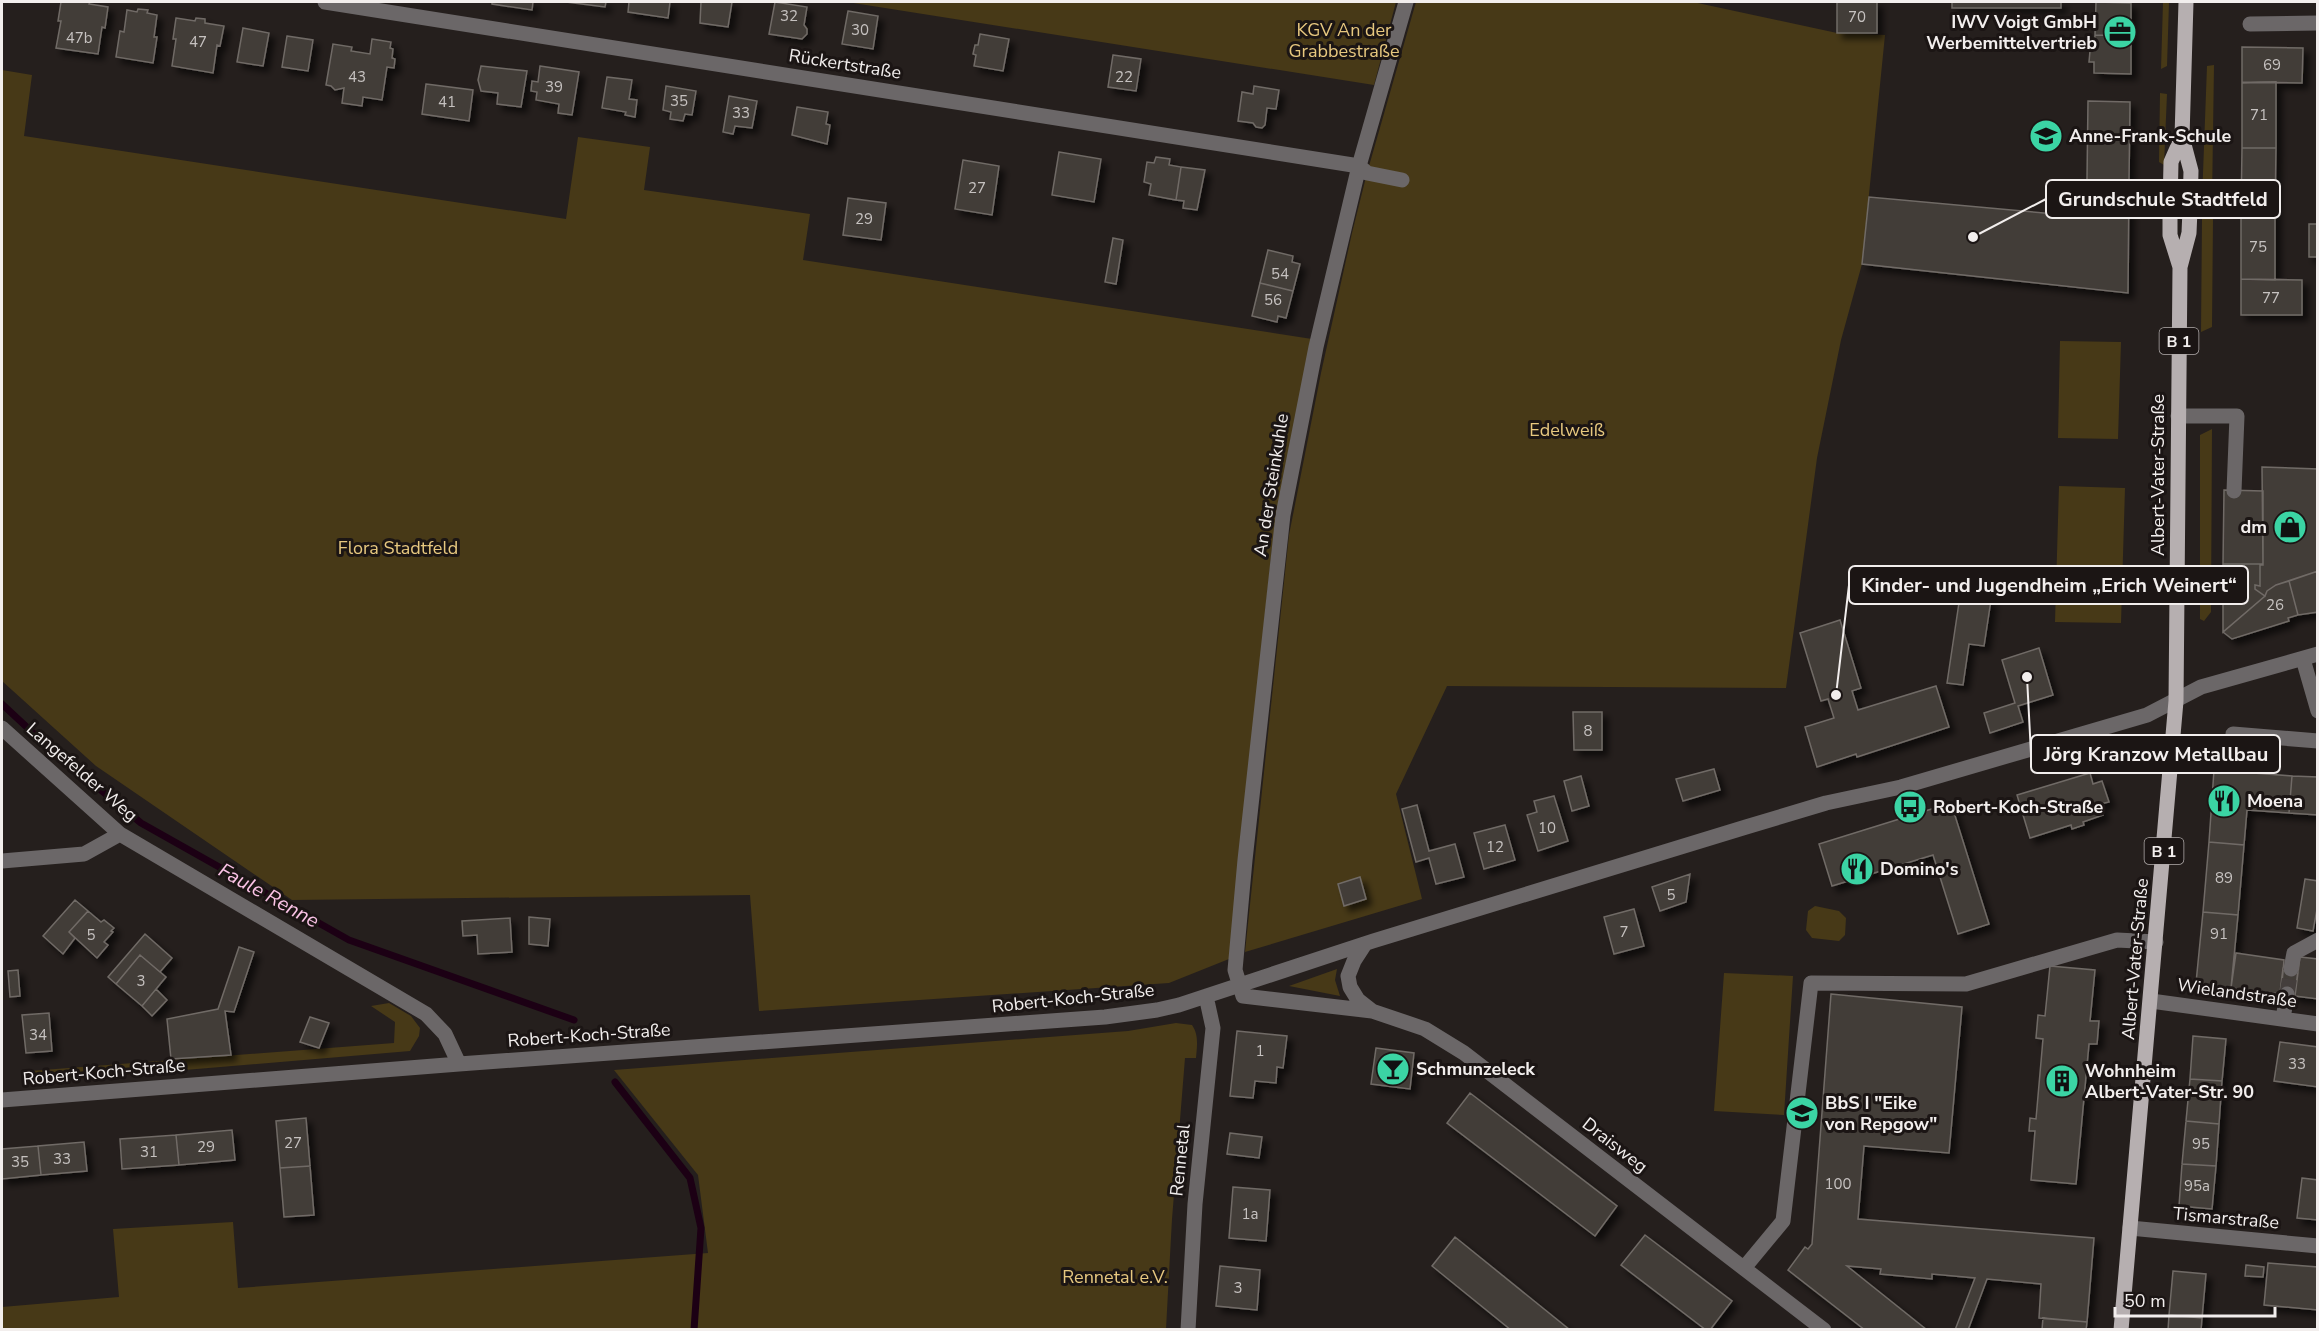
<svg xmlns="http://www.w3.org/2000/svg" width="2319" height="1331" viewBox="0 0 2319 1331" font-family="'Nunito Sans',sans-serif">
<defs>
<filter id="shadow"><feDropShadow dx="5.5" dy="5.5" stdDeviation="3" flood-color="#0009"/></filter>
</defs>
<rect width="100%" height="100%" fill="#251f1d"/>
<path fill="#473917" d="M847,2H1396L1374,85Z
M1416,2H1693L1837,33L1885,35L1862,264L1841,340L1817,458L1786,688L1447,686L1396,794L1422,899L1245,952L1289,535L1321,373L1352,233L1367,173Z
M2163,2H2169L2167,66L2161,69Z
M2214,65L2212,201L2202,200L2207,66Z
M2,70L32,75L24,136L566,219L578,137L650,147L644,190L810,214L803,260L1312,339L1272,548L1229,959L1169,983L759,1011L750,895L292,900L96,766L2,681Z
M2160,93L2167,94L2164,165L2159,162Z
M2202,219H2213L2212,327L2201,332Z
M2060,341L2121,342L2118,439L2058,438Z
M2212,429L2211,612L2204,621L2200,619V435Z
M2059,486L2125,488L2121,623L2055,622Z
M1815,906L1839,911L1846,918L1845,935L1839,941L1812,938L1806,930L1808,911Z
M1337,969L1335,980L1340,996L1289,986Z
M1724,973L1793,976L1784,1115L1714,1111Z
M389,1003L411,1016L420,1028L419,1036L410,1051L30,1083V1071L394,1043L395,1022L371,1006Z
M1176,1023L1192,1025C1199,1035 1197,1046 1196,1058H1185L1172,1219L1166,1329H2V1307L119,1297L113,1229L233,1222L238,1288L708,1253L698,1175L614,1070L1128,1031Z"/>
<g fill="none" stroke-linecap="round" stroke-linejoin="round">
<path stroke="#1c0014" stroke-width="7" d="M2,704L46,745L141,823L349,940L574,1020
M615,1082L690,1178L701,1228L694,1330"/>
</g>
<path fill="#423c38" stroke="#706b66" stroke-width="1.5" filter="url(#shadow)" d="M61,2H90L89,4L108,7L105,28L102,27L98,54L56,48L61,21H58Z
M492,2H533L532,10L492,4Z
M566,2H606L605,7Z
M629,2H670L668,18L628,12Z
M701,2H732L728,27L700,23Z
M775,2L807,7L804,25L807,29V34L802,39L769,34Z
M1837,2H1877V33H1837Z
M1952,2H2061V8H1952Z
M2096,2L2131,3V36L2095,35Z
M138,9L148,10L147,13L157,15L154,37H157L153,63L116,57L120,31L124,32L127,10L137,12Z
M848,11L878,16L873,49L842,44Z
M176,18L195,21L196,18L205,19V23L224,26L220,46L217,45L213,73L172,66L176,39H173Z
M243,28L269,33L263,66L237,62Z
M980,34L1009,39L1003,71L974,66L976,55L973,54L975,45H978Z
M2095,35L2131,36V74L2094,73V62H2089L2090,51H2094Z
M287,36L313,40L308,71L282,67Z
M372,39L391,42L390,48L393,49L392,58L395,59L394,68L387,67L382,100L363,97L362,106L342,103L344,88L335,90L331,86L326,85L333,44L352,47L351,51L370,54Z
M2242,47L2303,48L2302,83L2242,82Z
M1113,55L1141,59L1136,91L1108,87Z
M481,66L527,71L521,107L497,104L498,93L481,91L478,80Z
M540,66L579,72L572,115L558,113L559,104L536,100L537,92L531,91L532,81L538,82Z
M607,77L632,80L629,99L637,100L635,117L625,115L626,112L602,108Z
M2276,82V148H2242V83Z
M426,84L473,90L469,121L422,114Z
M666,86L696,91L692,115L685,114L683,121L670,119L671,112L663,110Z
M1254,86L1279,90L1276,109L1267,108L1265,125L1262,128L1256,127L1253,123L1238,121L1242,92L1253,94Z
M729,96L757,101L752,128L735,126L733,134L723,132Z
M2088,101L2130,102L2129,181L2087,180Z
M797,107L828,112L826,124L830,125L827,144L792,135Z
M2242,148H2276L2275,214H2241Z
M1059,152L1101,159L1094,202L1052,195Z
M1156,157L1170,159L1169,165L1181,167L1176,200L1149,195L1151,184L1144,182L1147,162L1154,163Z
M963,160L999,166L992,215L955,209Z
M1181,167L1205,170L1197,210L1183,208L1184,201L1176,200Z
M2087,180L2129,181L2128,293L1862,264L1869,197L2088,217Z
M848,198L886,203L881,240L843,235Z
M2241,214H2275V280L2241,279Z
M2309,224H2318V257H2309Z
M1113,238L1123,240L1116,284L1105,282Z
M1268,250L1293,256L1292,262L1300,264L1293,291L1260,283Z
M2241,279L2302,280V315H2241Z
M1260,283L1293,291L1286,318L1278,316L1277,322L1252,316Z
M2262,467L2318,469V571L2276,585L2267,591L2265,596L2255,589V585L2260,586V565H2263Z
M2224,490L2263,491V564H2223Z
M2223,564H2263L2260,565V586L2255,585V589L2265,596L2223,632Z
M2318,571V612L2298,615L2289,581Z
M2289,581L2298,615L2288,618L2289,621L2232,639L2223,632L2265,596L2267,591L2276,585Z
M1960,596L1991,600L1984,646L1969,644L1963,685L1947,683Z
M1840,620L1861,688L1852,691L1858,710L1936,686L1949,727L1857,757L1856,754L1817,767L1805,727L1834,718L1828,699L1821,701L1800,633Z
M2039,648L2053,695L2018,706L2023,722L1990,733L1984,713L2015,703L2002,660Z
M1573,712H1602V750H1574Z
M1714,769L1720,790L1683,801L1676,779Z
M2214,770L2292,776L2289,813L2247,810L2244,845L2209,842Z
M2090,773L2093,784L2102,781L2109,802L2100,804L2103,815L2083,822L2084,825L2072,829L2071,825L2030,838L2017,795Z
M1581,776L1589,806L1572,811L1564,781Z
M2292,776L2318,777V815L2289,813Z
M1554,796L1568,841L1538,851L1527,815L1537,812L1534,801Z
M1951,803L1989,924L1958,934L1933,855L1832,886L1819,844Z
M1417,805L1429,851L1455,844L1464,877L1436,884L1429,858L1416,862L1402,809Z
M1505,825L1515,860L1484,869L1474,833Z
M2209,842L2244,845L2238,915L2203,912Z
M1690,874L1686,902L1660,911L1652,887Z
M1360,877L1366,899L1344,906L1338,884Z
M2305,879L2318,881V904L2313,931L2297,928Z
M75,900L88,911L69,932L75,938L63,954L43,936Z
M1634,909L1644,946L1614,954L1604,917Z
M88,911L101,922L104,920L114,928L111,931L113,932L104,942L108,945L97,958L69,932Z
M2203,912L2238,915L2231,988L2196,983Z
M529,917L550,919L548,946L529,944Z
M510,918L512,952L478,954L477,935L463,936L462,921Z
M145,934L172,958L160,972L140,955L116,984L108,977Z
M239,947L254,952L234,1012L225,1011L231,1055L171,1059L167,1019L218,1009Z
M2236,953L2284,960L2281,994L2231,988Z
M140,955L166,977L142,1006L116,984Z
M2300,957L2318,959V999L2295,996Z
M2050,966L2095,970L2090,1021H2099L2097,1044H2089L2076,1184L2031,1180L2035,1131H2029L2030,1118L2036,1119L2043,1039L2036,1038L2038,1015L2045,1016Z
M2283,968L2298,970L2295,994L2280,993Z
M18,970L20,996L10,997L8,971Z
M156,989L167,1000L152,1016L142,1006Z
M1831,994L1962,1007L1949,1153L1864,1146L1858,1219L2094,1238L2087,1322L2039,1318L2041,1284L1987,1279L1968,1330H1955L1975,1278L1932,1274V1279L1880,1274L1881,1269L1847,1266L1927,1330H1865L1788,1270L1805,1247L1808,1249L1812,1244Z
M49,1013L52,1051L26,1053L22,1015Z
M310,1017L329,1023L319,1048L300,1042Z
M1237,1031L1287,1036L1283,1068L1277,1067L1276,1083L1255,1081L1253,1098L1230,1096Z
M2193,1036L2226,1039L2222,1081L2190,1079Z
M2280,1042L2318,1047V1087L2274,1081Z
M1376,1048L1414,1053L1410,1089L1371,1084Z
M2190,1079L2222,1081L2219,1124L2186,1121Z
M1470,1093L1617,1206L1595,1236L1447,1123Z
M306,1118L310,1166L280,1168L276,1121Z
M2186,1121L2219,1124L2216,1166L2182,1164Z
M232,1130L235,1160L179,1165L176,1135Z
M1230,1133L1262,1137L1259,1158L1227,1154Z
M176,1135L179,1165L122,1169L120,1139Z
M84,1142L87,1171L41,1175L38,1146Z
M38,1146L41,1175L2,1179V1149Z
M2182,1164L2216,1166L2212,1209L2179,1206Z
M310,1166L314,1215L284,1217L280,1168Z
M2302,1178L2318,1180V1220L2297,1218Z
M1233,1187L1270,1190L1266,1241L1229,1238Z
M1645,1235L1732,1301L1710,1330H1706L1621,1265Z
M1455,1237L1570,1330H1511L1432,1266Z
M2268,1263L2318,1267V1310L2264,1305Z
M2246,1265L2264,1267L2263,1277L2245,1276Z
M1220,1266L1260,1270L1257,1310L1216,1306Z
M2173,1271L2206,1274L2202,1318L2169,1315Z
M2169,1315L2202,1318L2201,1330H2168Z
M2043,1318L2087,1322L2086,1330H2042Z"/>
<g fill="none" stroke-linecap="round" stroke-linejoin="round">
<path stroke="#443e3c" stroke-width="15" stroke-dasharray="15 8" stroke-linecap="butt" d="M2287,994L2291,969"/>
<path stroke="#6b6768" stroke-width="15" d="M325,2L1359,166
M2250,24L2318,23
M1359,166L1367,173L1402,180
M2178,416H2237L2234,491
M2303,659L2318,711
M2,728L120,834L426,1014L445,1034L459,1064
M2233,734L2318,741
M2,861L84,854L120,834
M1365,944L1354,961L1348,976L1350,987L1358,1000L1372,1011L1425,1029L1464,1053L1824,1330
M2291,969L2294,953L2318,940
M2151,1001L2318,1024
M1372,1011L1243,996L1235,970L1245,860L1283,515L1316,347L1359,166L1406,2
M2283,1019L2287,994
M2,1100L459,1064L1105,1017L1157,1010L1179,1005L1373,941L1746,827L1826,803L1901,787L2147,715L2201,687L2318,654
M2130,1228L2318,1246
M1744,1268L1783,1221L1811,983L1966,984L2117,940L2156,942
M1188,1330L1195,1204L1213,1028L1206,996"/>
<path stroke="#b6afb0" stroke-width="15" d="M2180,267L2170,235V209L2171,162L2182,137
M2121,1330L2176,701L2180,267L2189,233L2190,210L2191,171L2182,137L2186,2"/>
</g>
<defs>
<g id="office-disc" transform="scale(1.725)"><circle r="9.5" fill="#3bd4a4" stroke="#1b1514"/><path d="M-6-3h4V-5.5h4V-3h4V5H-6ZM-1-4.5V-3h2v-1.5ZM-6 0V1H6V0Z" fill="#111"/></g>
<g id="school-disc" transform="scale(1.725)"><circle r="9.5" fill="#3bd4a4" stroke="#1b1514"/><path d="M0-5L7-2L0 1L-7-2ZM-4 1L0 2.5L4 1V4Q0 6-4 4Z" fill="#111"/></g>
<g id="shop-disc" transform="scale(1.725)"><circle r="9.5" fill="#3bd4a4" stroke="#1b1514"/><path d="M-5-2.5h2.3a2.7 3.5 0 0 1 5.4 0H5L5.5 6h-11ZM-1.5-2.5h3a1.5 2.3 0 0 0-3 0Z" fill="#111"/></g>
<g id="restaurant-disc" transform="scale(1.725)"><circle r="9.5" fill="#3bd4a4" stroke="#1b1514"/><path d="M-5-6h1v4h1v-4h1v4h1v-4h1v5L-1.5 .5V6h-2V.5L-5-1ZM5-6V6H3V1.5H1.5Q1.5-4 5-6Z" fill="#111"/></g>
<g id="bus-disc" transform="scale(1.725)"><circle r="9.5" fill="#3bd4a4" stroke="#1b1514"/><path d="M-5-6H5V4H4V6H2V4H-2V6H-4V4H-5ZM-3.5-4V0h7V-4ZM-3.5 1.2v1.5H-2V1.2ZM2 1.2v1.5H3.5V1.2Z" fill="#111"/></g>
<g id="bar-disc" transform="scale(1.725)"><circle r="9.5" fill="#3bd4a4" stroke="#1b1514"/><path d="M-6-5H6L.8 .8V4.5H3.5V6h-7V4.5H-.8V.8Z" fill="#111"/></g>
<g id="building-disc" transform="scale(1.725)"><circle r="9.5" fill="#3bd4a4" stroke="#1b1514"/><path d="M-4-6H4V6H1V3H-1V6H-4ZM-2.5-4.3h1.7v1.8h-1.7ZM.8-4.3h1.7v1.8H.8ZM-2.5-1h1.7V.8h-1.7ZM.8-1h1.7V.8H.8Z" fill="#111"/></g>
</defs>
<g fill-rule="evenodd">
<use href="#office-disc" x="2120" y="32"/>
<use href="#school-disc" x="2046" y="136"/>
<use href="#shop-disc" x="2290" y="527"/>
<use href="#restaurant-disc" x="2224" y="801"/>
<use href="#bus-disc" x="1910" y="807"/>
<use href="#restaurant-disc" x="1857" y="869"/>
<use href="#bar-disc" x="1393" y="1069"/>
<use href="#building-disc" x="2062" y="1081"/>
<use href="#school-disc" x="1802" y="1113"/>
</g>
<g text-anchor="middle" stroke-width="6" stroke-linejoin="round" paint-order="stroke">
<g font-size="15" fill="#c6c2c0">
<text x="789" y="21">32</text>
<text x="1857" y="22">70</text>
<text x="860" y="35">30</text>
<text x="79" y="43">47b</text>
<text x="198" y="47">47</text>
<text x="2272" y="70">69</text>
<text x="357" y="82">43</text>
<text x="1124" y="82">22</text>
<text x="554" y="92">39</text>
<text x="679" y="106">35</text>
<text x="447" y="107">41</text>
<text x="741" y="118">33</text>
<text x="2259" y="120">71</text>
<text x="977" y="193">27</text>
<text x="864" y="224">29</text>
<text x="2258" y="252">75</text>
<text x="1280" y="279">54</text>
<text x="2271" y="303">77</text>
<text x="1273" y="305">56</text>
<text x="2275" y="610">26</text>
<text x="1588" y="736">8</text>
<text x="1547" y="833">10</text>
<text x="1495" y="852">12</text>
<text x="2224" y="883">89</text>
<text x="1671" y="900">5</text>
<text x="1624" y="937">7</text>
<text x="2219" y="939">91</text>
<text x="91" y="940">5</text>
<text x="141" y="986">3</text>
<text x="38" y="1040">34</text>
<text x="1260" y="1056">1</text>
<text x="2297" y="1069">33</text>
<text x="293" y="1148">27</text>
<text x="2201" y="1149">95</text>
<text x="206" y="1152">29</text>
<text x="149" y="1157">31</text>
<text x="62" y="1164">33</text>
<text x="20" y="1167">35</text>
<text x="1838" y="1189">100</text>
<text x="2197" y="1191">95a</text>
<text x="1250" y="1219">1a</text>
<text x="1238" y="1293">3</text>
</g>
<g fill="#1b1514" stroke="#b2adac" stroke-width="1.5">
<rect x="2159.5" y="328" width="39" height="26" rx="4.5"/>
<rect x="2144.5" y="838" width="39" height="26" rx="4.5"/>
</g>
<g font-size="16" font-weight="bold" fill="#f2eeed">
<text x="2179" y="347">B 1</text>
<text x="2164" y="857">B 1</text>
</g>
<g font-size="18" font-weight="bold" fill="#f2eeed" stroke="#1b1514" text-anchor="start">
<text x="2097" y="28" text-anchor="end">IWV Voigt GmbH<tspan x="2097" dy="21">Werbemittelvertrieb</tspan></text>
<text x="2069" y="142">Anne-Frank-Schule</text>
<text x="2267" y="533" text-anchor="end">dm</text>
<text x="2247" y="807">Moena</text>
<text x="1933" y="813">Robert-Koch-Straße</text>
<text x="1880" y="875">Domino's</text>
<text x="1416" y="1075">Schmunzeleck</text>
<text x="2085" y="1077">Wohnheim<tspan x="2085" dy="21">Albert-Vater-Str. 90</tspan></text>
<text x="1825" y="1109">BbS I "Eike<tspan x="1825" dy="21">von Repgow"</tspan></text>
</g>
<g font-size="18" fill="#e7c87f" stroke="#1b1514">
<text x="1344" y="36">KGV An der<tspan x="1344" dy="21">Grabbestraße</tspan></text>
<text x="1567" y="436">Edelweiß</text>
<text x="398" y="554">Flora Stadtfeld</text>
<text x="1115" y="1283">Rennetal e.V.</text>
</g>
<g font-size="18" fill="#f2eeed" stroke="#1b1514">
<text transform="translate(845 64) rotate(9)" y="6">Rückertstraße</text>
<text transform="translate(2158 475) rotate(-90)" y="6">Albert-Vater-Straße</text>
<text transform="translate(1271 485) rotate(-81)" y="6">An der Steinkuhle</text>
<text transform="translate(82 772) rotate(41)" y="6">Langefelder Weg</text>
<text transform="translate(2135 959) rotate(-85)" y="6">Albert-Vater-Straße</text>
<text transform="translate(2237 993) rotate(8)" y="6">Wielandstraße</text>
<text transform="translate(1073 998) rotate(-6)" y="6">Robert-Koch-Straße</text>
<text transform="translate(589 1035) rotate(-4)" y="6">Robert-Koch-Straße</text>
<text transform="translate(104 1072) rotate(-5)" y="6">Robert-Koch-Straße</text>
<text transform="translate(1615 1145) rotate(38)" y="6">Draisweg</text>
<text transform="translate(1180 1160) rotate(-84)" y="6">Rennetal</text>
<text transform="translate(2226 1218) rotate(5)" y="6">Tismarstraße</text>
</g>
<g font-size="20" font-style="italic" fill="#fbc3e6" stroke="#1b1514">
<text transform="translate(269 895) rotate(29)" y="7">Faule Renne</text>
</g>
</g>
<path fill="none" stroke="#f2eeed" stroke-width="2" d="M1973 237L2046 199M1836 695L1849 585M2027 677L2031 754"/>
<g fill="#f2eeed" stroke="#1b1514" stroke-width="2">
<circle cx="1973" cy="237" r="6"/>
<circle cx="1836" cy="695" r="6"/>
<circle cx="2027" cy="677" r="6"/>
</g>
<g fill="#1b1514" stroke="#f2eeed" stroke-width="2">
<rect x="2046" y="180" width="234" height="38" rx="6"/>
<rect x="1849" y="566" width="399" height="38" rx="6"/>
<rect x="2031" y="735" width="249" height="38" rx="6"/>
</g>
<g font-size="20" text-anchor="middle" font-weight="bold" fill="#f2eeed">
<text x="2163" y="206">Grundschule Stadtfeld</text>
<text x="2049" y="592">Kinder- und Jugendheim „Erich Weinert“</text>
<text x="2156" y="761">Jörg Kranzow Metallbau</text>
</g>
<rect width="2319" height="1331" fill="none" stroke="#f2eeed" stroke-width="6"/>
<path d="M2115 1307v9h160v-9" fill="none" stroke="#f2eeed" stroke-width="3"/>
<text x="2124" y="1307" font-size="18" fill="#f2eeed" stroke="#1b1514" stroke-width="4.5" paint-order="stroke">50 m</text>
</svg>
